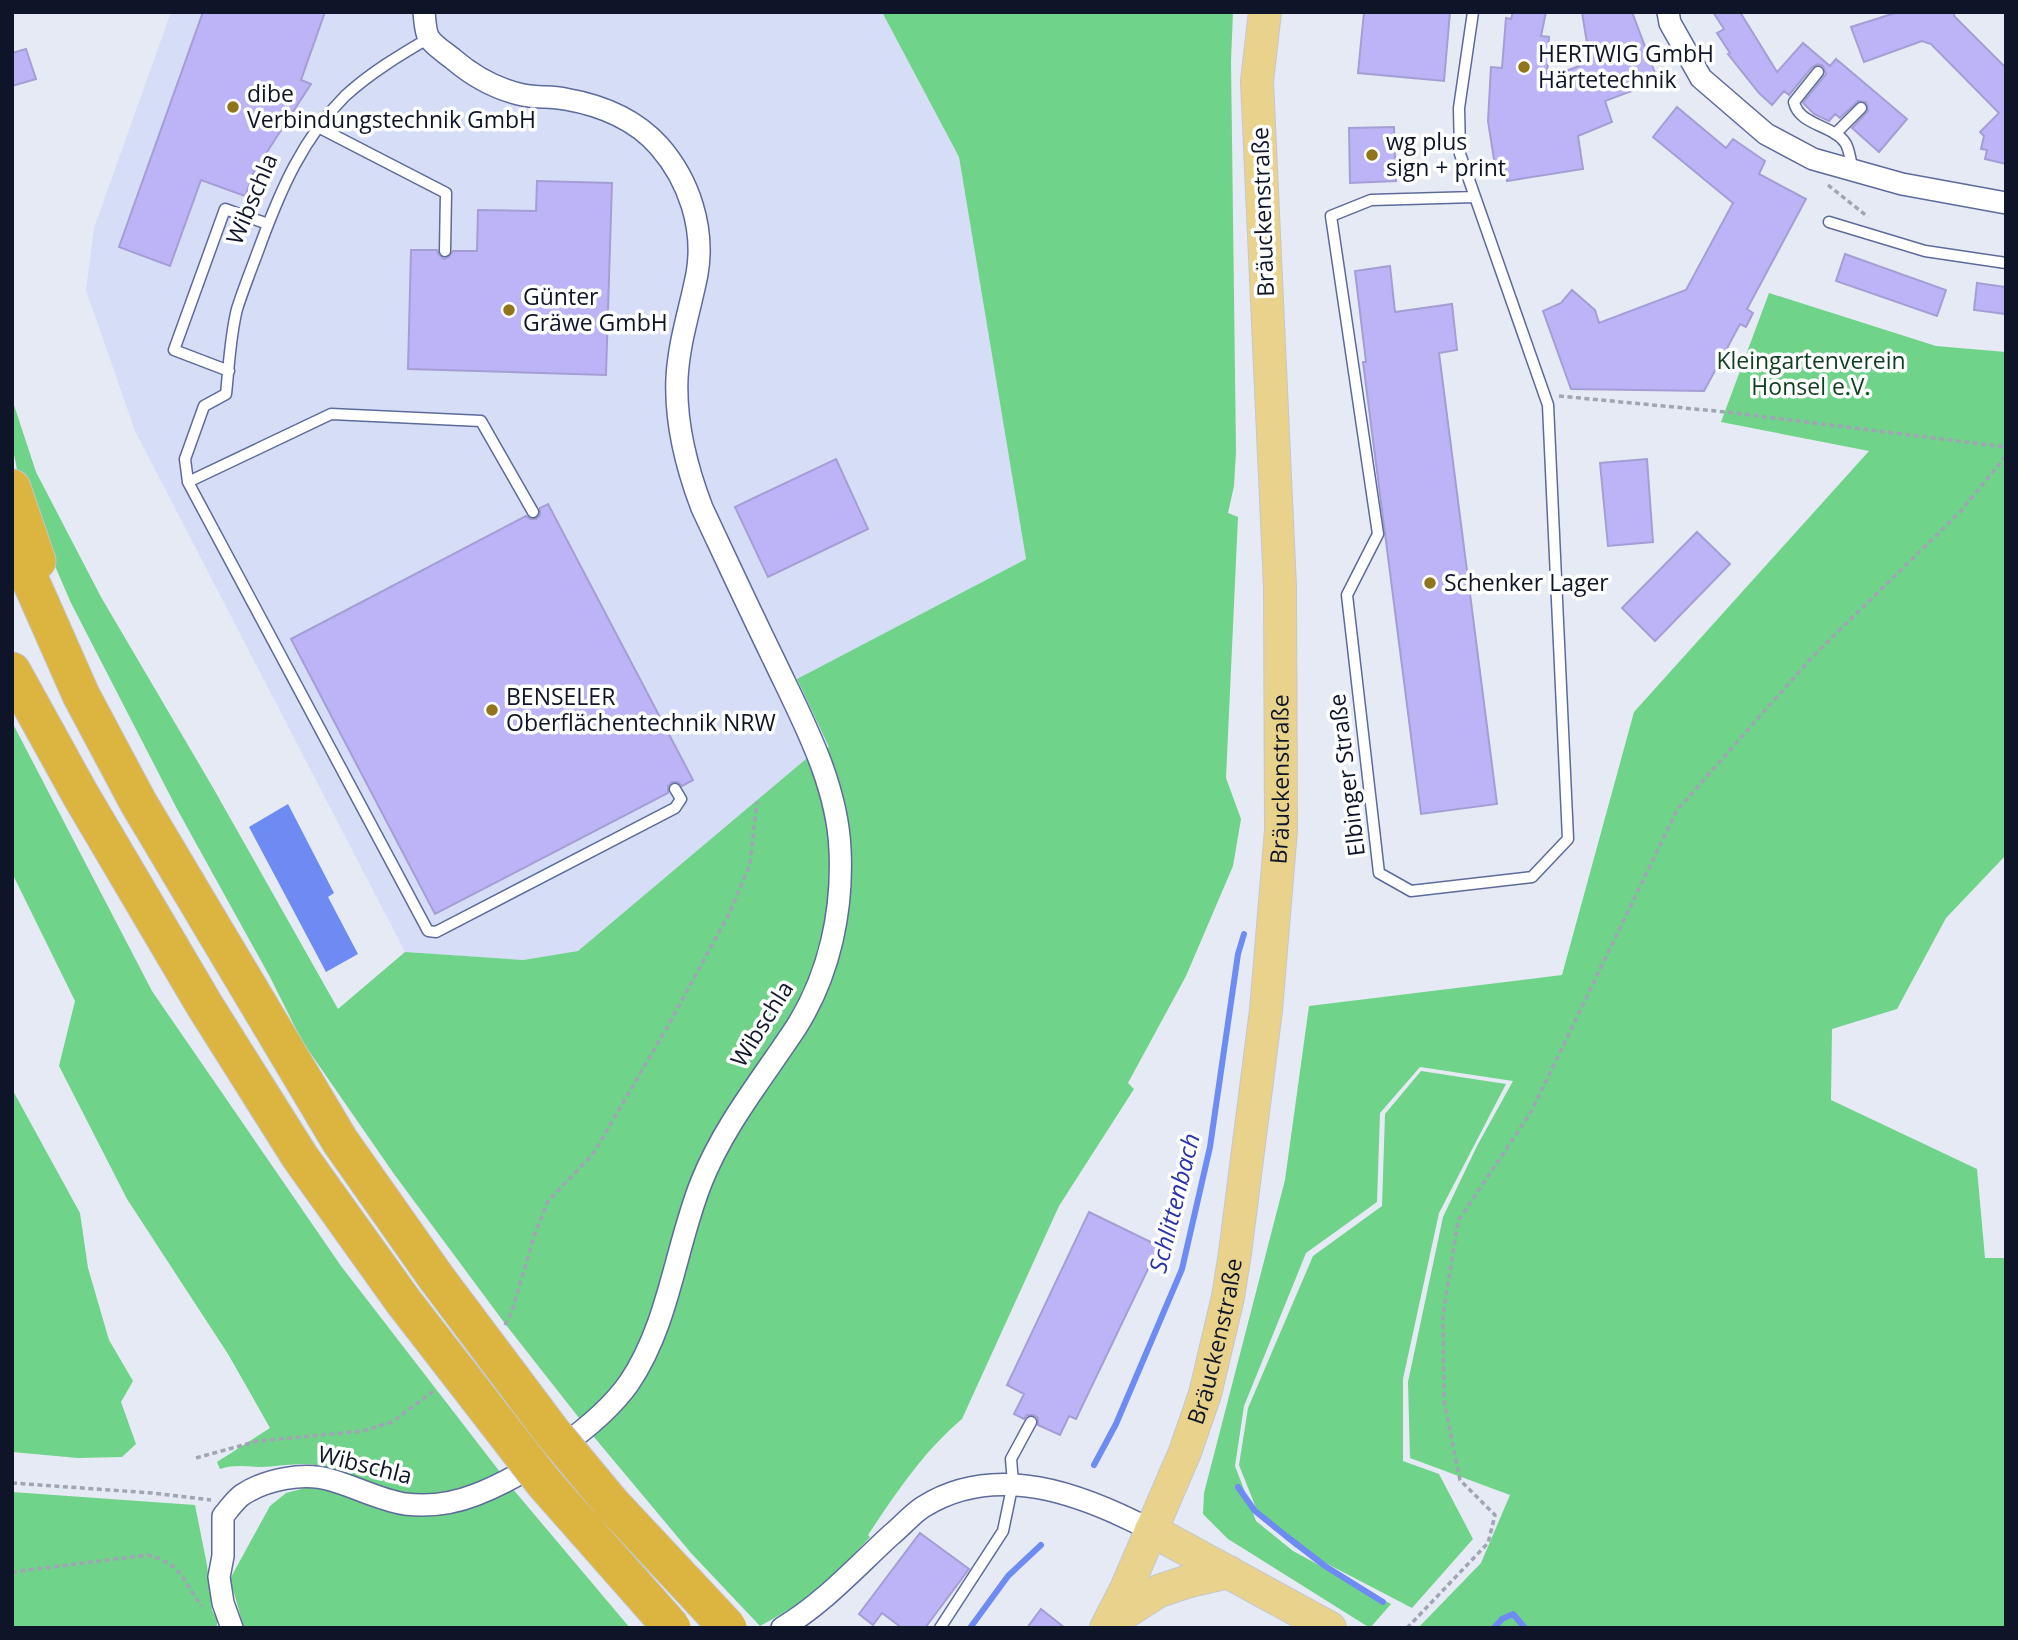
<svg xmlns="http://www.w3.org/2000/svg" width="2018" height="1640" viewBox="0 0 2018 1640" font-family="'Open Sans',sans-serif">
<rect width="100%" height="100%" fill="#e6eaf5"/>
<path fill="#d6def7" d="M171,12H882L959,157L1026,559L798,679L829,747L806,759L578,951L523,960L405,952L135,431L86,290L94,228Z"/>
<path fill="#6fd389" d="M882,12H1233L1231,61L1236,452L1234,486L1228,513L1238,517L1226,778L1241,819L1233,866L1186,976L1128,1083L1134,1089L1059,1206L962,1419C923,1452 896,1493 868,1535L870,1537L826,1584L801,1603L760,1626L691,1553L594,1437L506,1325L394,1174L302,1041L270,977L177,809L71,603L20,485L12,444V399L36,472L101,597L212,786L338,1009L405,952L523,960L578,951L806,759L829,747L797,679L1026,559L959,157Z
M1769,293L1936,346L2006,352V855L1946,918L1897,1009L1832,1029L1831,1100L1977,1169L1985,1258H2006V1628H1418L1481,1563L1510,1495L1410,1458L1408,1382L1443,1217L1477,1146L1513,1081L1420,1067L1380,1113L1377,1202L1306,1253L1244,1406L1235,1466L1256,1521L1293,1551L1391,1604L1370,1628L1228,1539L1203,1514L1204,1493L1285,1180L1309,1006L1562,975L1634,712L1869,451L1721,422Z
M12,722L152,991L341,1266L500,1472C454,1503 406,1499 357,1480C343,1475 331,1467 316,1465C300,1462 280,1466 263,1467C248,1467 235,1464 220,1469L217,1462L270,1428L228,1354L127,1199L59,1066L75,1001L12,873Z
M1421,1071L1506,1084L1439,1213L1403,1379V1461L1439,1474L1473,1539L1412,1608L1295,1547L1260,1518L1239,1465L1248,1408L1313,1256L1382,1206L1385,1114Z
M12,1089L80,1213L88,1268L109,1340L133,1381L121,1402L136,1444L122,1457L78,1458L12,1452Z
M309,1487L451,1513L470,1508L512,1488L630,1628H244L230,1579L270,1506L286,1493Z
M12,1492L195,1505L207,1565L212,1610L217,1620V1628H12Z"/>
<path fill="#6e8af3" d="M288,804L334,893L328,897L358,954L326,972L249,827Z"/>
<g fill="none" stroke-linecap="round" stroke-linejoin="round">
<path stroke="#6e8af3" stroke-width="6" d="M1094,1465L1116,1424L1182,1269L1210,1147L1238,954L1244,934
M1238,1487L1255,1511L1286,1536L1325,1566L1383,1602
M970,1628L1008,1576L1041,1545
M1494,1628L1502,1619L1513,1614L1525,1628"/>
</g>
<path fill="#bdb4f7" stroke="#a59ed4" stroke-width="2" d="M203,12H325L301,80L311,84L254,172L245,196L201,180L170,266L119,247Z
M1364,12H1450L1444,81L1358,73Z
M1513,12H1546L1541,36L1549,37L1547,78L1590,62L1582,12H1632L1658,81L1605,101L1612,122L1578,136L1583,169L1507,181L1505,165L1495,166L1488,121L1491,67L1502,68L1506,18L1511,19Z
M1713,12H1740L1777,72L1803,43L1830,66L1836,59L1907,119L1879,152L1852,128L1868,111L1866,102L1858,101L1840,118L1835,114L1829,121L1814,114L1803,103L1826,74L1823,66L1818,64L1812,67L1789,95L1784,91L1772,105L1759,93L1728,54L1730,53L1717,33L1724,29Z
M1898,12H1953L1955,17L2006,68V164L1985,159L1987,150L1981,149L1984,136L1980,132L1999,113L1931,44L1922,41L1864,62L1851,27Z
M26,49L36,79L12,86V53Z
M1677,107L1726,148L1733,139L1765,161L1759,174L1806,199L1747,309L1753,313L1746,327L1740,324L1704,391L1571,389L1543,311L1561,303L1572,290L1595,310L1599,323L1686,290L1733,203L1653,137Z
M1394,127L1396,181L1350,183L1349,128Z
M537,181L612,183L606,375L408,369L411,250H437L439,255L444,259L449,257L453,251H477L478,210L536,211Z
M1845,254L1946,290L1937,316L1836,281Z
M1390,266L1395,312L1452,304L1457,350L1439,353L1497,804L1421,814L1363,362H1366L1355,271Z
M1977,283L2006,287V314L1974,310Z
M836,459L868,529L768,577L735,507Z
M1647,459L1653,542L1608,546L1600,463Z
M548,504L693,780L682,786L678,782H672L668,786V793L435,914L291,639L526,516L530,519H536L540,515V508Z
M1697,532L1730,564L1655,641L1622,608Z
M1089,1212L1159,1246L1076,1419L1069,1416L1060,1435L1038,1425V1418L1034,1415H1027L1024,1419L1014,1414L1024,1394L1007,1385Z
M920,1533L969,1569L925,1628H902L882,1613L873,1625L859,1614Z
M1041,1609L1065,1628H1027Z"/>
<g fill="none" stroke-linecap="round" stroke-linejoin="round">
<g stroke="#5c6b9b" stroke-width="13">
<path id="service" d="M1473,12L1459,108L1460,154L1548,405L1568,839L1532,877L1411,891L1379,873L1347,595L1378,534L1331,216L1371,200L1475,197
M429,38C400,55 370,73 345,96C303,138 281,189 261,243C253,265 244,287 237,309C230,337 229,366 226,394L204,406L185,459L188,482L428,931L436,932L675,808L681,799L675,789
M1818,72L1794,102C1799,126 1835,125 1846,144C1850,152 1851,163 1853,172
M318,127L446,193L445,251
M1835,134L1861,108
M1829,222L1925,251L2006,263
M229,371L174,350L225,209L268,224
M188,482L331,414L481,421L533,512
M940,1628L1003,1531L1013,1483L1011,1459L1031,1422"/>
</g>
<g stroke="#5c6b9b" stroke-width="24">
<path id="minor" d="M1668,12L1670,23L1701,78L1766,134L1813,159L1902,184L2006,203
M232,1628L223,1603L219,1577L223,1556V1516C229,1509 235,1500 242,1495C266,1479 304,1472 331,1480C356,1487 380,1500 405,1504C430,1507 452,1504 475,1495C523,1477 599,1426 629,1383C669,1324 675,1249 701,1183C724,1125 763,1078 797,1026C830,973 843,910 840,849C837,783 803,721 775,662C750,611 726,559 702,508C686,466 675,423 677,378C679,341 690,310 697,274C705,228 689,180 659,146C635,119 600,105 565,99C552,96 537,98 523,95C495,89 474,77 453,59C446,53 434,46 429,38C425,32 425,20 424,12
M782,1628C824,1603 856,1567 891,1535C902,1526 912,1514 923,1507C996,1461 1082,1494 1151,1530"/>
</g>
<g stroke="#c5c7cb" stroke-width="34">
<g id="primary">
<path d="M1151,1530L1330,1628"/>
<path d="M1109,1623L1159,1591L1186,1582L1229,1572"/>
<path id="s1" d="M1106,1628L1126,1589L1185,1452L1205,1394L1228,1297L1235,1253L1266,1010L1281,830L1280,587L1257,81L1265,12"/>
</g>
</g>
<g stroke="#c5c7cb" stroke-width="39">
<path id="motorway" d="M12,488L37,561
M12,539L81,695L138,802L340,1141L435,1276
M12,671L80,794L205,1006L300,1157L403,1301"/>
</g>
<path stroke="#a0a5b3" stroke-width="3.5" stroke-dasharray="5 3.5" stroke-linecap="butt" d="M1828,185L1868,217
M1559,396L1726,412L2006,447
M505,1325L512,1311L535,1233L548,1201L593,1154L669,1024L730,912L750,864L757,802
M196,1458L258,1441L363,1431L392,1422L435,1390
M12,1483L152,1493L211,1500
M12,1572L148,1555C184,1565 181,1580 202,1606
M1407,1628L1488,1543L1495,1515L1460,1480L1444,1401L1443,1315L1458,1221L1531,1112L1677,810L1813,656L1959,513L2006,456"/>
<use href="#service" stroke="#fff" stroke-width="10"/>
<use href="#minor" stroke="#fff" stroke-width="21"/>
<use href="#primary" stroke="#e9d38c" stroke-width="32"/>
<use href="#motorway" stroke="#dbb53f" stroke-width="37"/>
<g stroke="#c5c7cb" stroke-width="39" stroke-linecap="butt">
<path id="motorway-bridge" d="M435,1276L552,1432L612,1504L728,1628
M403,1301L544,1483L672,1628"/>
</g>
<use href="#motorway-bridge" stroke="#dbb53f" stroke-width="37"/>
</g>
<g fill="#90751a" stroke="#fff" stroke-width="2.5">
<circle cx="1524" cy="67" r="7"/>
<circle cx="233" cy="107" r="7"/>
<circle cx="1372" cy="155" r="7"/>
<circle cx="509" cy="310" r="7"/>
<circle cx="1430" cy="583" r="7"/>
<circle cx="492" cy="710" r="7"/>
</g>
<g text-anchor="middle" stroke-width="7" stroke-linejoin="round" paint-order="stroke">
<g font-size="23" fill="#0f1528" stroke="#fff" text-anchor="start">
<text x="1538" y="62">HERTWIG GmbH<tspan x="1538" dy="26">Härtetechnik</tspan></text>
<text x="247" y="102">dibe<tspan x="247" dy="26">Verbindungstechnik GmbH</tspan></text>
<text x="1386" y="150">wg plus<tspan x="1386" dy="26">sign + print</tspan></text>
<text x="523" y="305">Günter<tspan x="523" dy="26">Gräwe GmbH</tspan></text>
<text x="1444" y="591">Schenker Lager</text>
<text x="506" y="705">BENSELER<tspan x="506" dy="26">Oberflächentechnik NRW</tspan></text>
</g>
<g font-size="23" fill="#0f1528" stroke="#fff">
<text transform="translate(252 199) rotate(-67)" y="8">Wibschla</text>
<text transform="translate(1263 212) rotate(-92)" y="8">Bräuckenstraße</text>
<text transform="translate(1347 775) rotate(-97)" y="8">Elbinger Straße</text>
<text dy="8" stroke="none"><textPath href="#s1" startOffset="875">Bräuckenstraße</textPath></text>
<text transform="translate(762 1024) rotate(-58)" y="8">Wibschla</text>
<text dy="8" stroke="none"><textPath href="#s1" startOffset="308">Bräuckenstraße</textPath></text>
<text transform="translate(365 1465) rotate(14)" y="8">Wibschla</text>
</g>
<g font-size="23" fill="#0f3f1f" stroke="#fff">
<text x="1811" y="369">Kleingartenverein<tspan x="1811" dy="26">Honsel e.V.</tspan></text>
</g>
<g font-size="24" font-style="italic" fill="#2833ab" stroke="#fff">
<text transform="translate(1175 1203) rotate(-76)" y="8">Schlittenbach</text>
</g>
</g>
<rect width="2018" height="1640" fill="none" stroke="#0f1528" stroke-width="28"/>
</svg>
